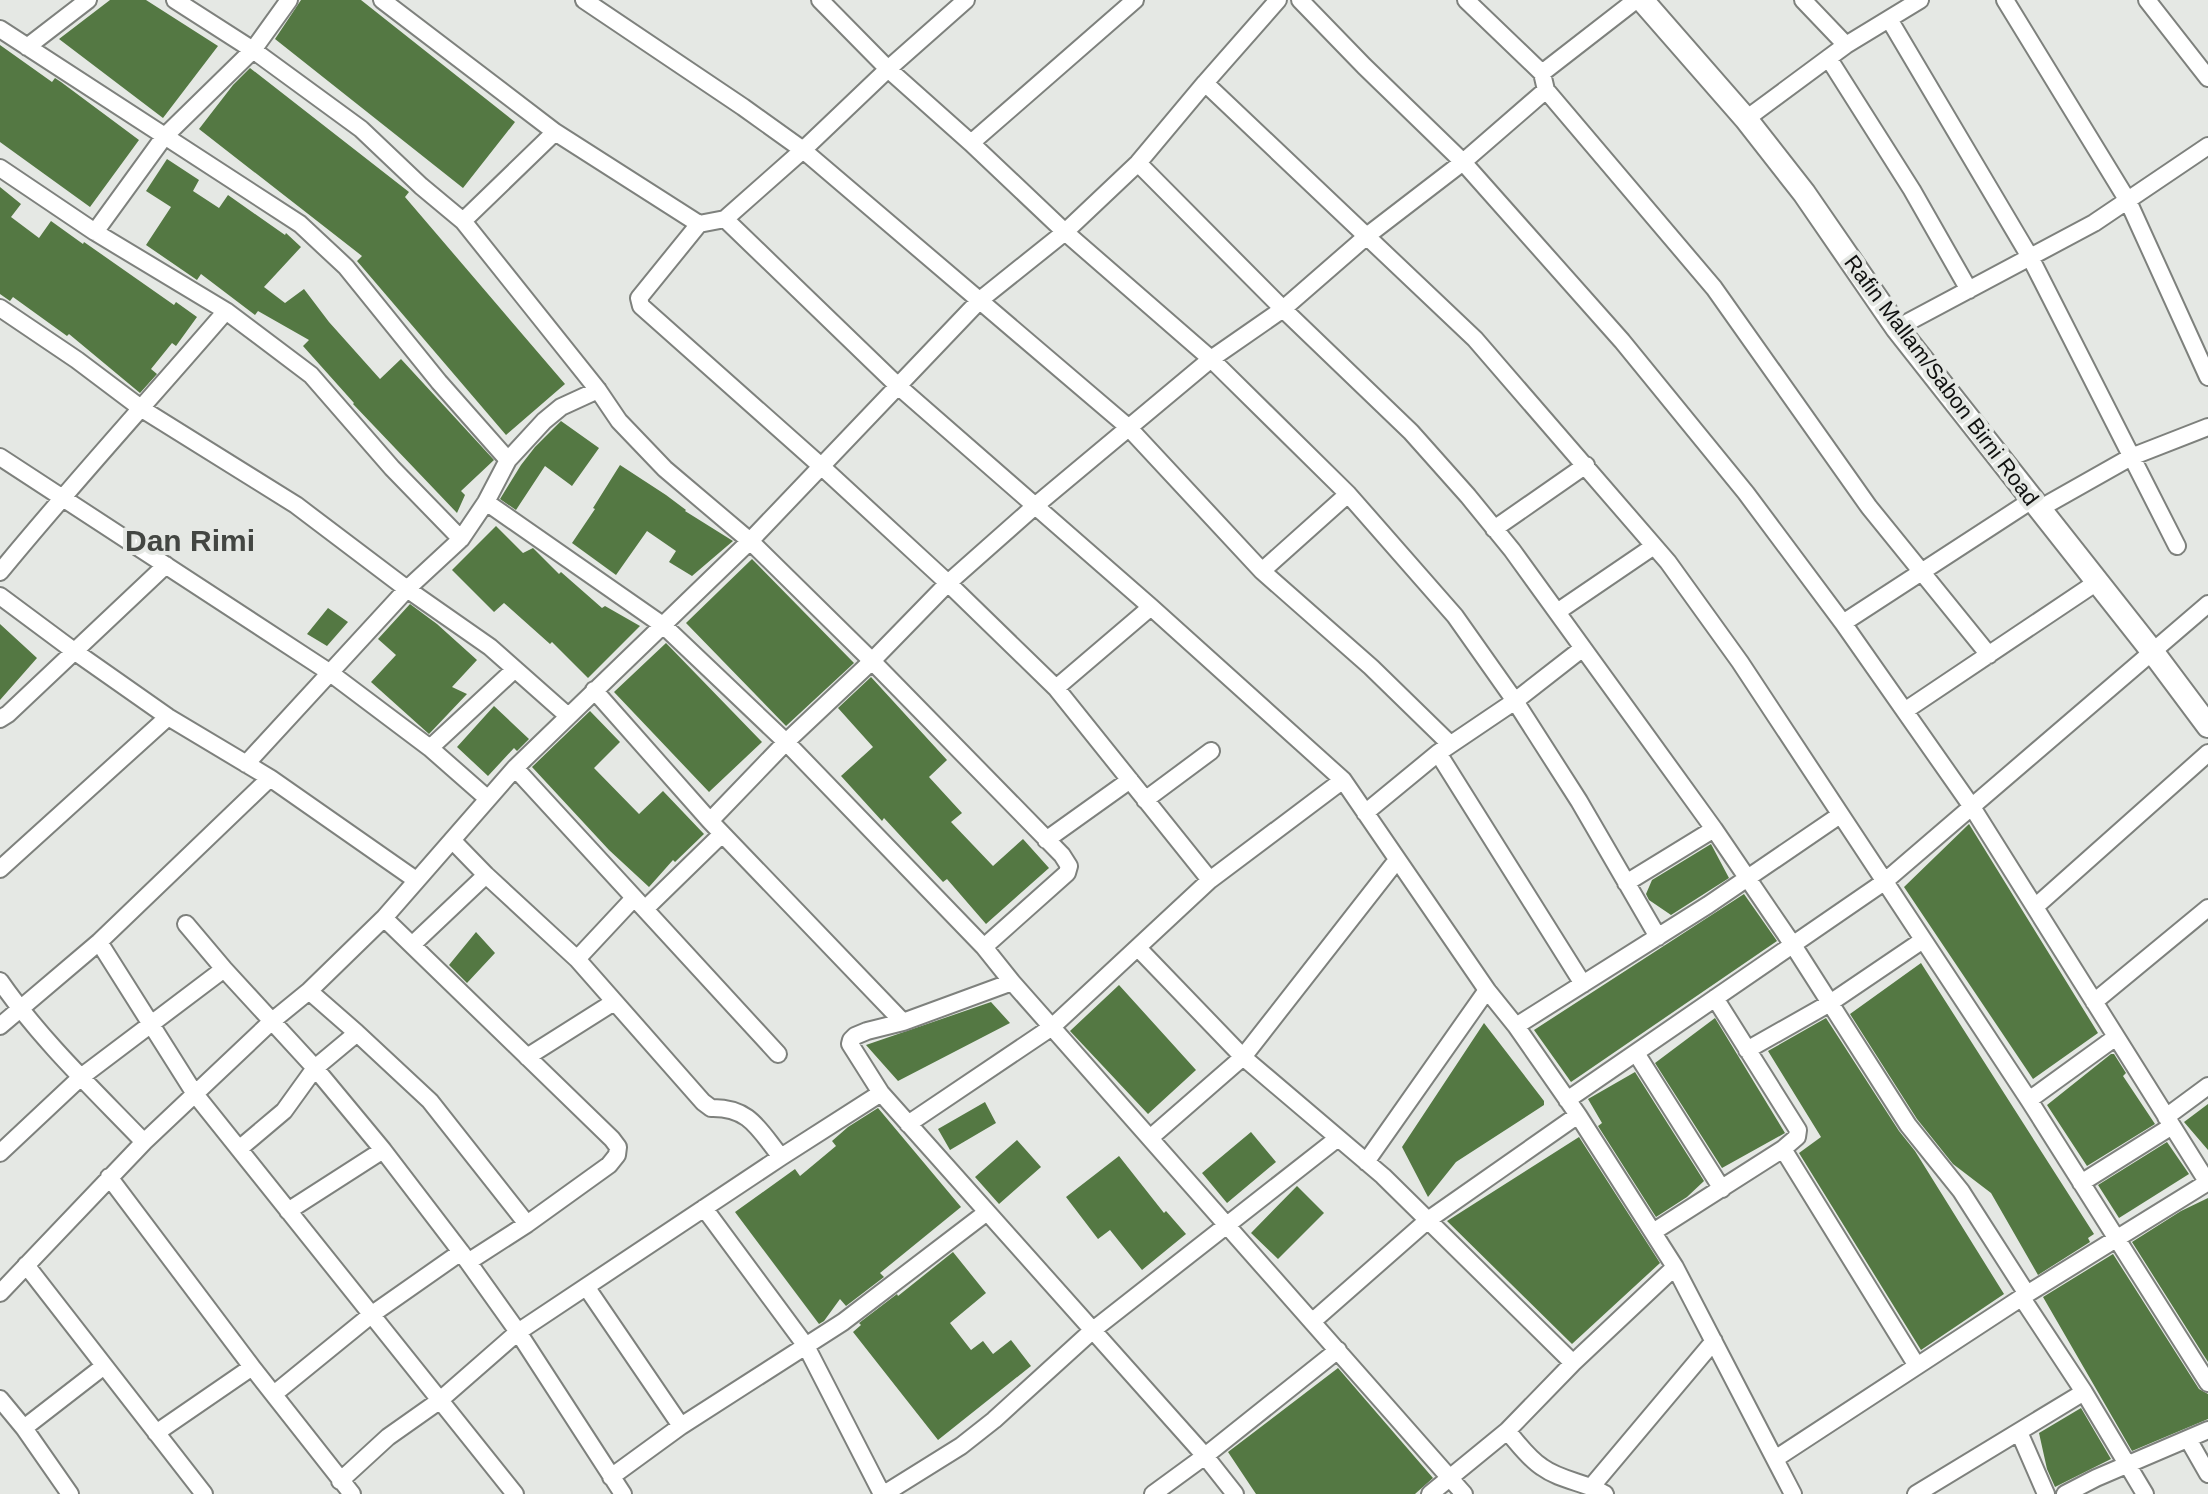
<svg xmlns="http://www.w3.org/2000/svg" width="2208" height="1494" viewBox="0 0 2208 1494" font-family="Arial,sans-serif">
<rect width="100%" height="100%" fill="#e5e8e4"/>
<path fill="#547843" d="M110,0H146L218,46L163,118L59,39Z
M301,0H361L515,122L463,188L275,39Z
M0,45L52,82L55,78L61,82L139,140L90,207L0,142Z
M250,68L409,192L405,197L565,384L506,435L357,261L362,256L199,129L233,85Z
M167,159L199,180L193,191L219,208L228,195L285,235L286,233L301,247L264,287L285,303L304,289L329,322L380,379L401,359L494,460L461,491L465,495L457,513L353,404L354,403L303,346L309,340L258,311L255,315L201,274L197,280L146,245L171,207L146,191Z
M0,187L21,204L11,217L39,238L51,221L83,244L84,242L174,305L176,302L197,317L176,346L172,343L151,369L157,374L140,393L69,334L67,336L13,297L10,301L0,294Z
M561,421L599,448L572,486L545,466L516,510L500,499L521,465L535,447Z
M620,465L666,495L686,510L685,511L733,541L692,576L669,562L676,551L647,531L616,575L572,543L595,509L593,508Z
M496,526L523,553L533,548L559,574L561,572L602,608L605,606L640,626L588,678L552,642L550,644L504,603L494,612L452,570Z
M752,559L854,663L786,726L686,623Z
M410,604L437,624L477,660L452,687L467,694L429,734L371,682L396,655L378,639Z
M328,608L348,622L327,646L307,634Z
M0,624L37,658L0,700Z
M666,643L762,742L709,792L614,692Z
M871,677L947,760L929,777L962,813L951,822L993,866L1023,839L1049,868L986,924L947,879L943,882L884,818L882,821L841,776L873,747L838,708Z
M494,706L529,739L517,751L514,748L488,776L457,747Z
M590,711L620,742L594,768L639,814L663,791L704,834L675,862L673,860L649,887L609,850L532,767Z
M1969,824L2098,1033L2033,1079L1904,887Z
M1711,844L1729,878L1671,915L1649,900L1646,894L1652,880Z
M1744,894L1777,941L1571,1082L1534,1030Z
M476,932L495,953L467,983L449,965Z
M1921,963L2094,1234L2088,1238L2090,1242L2038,1275L1991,1193L1953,1164L1917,1119L1850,1014Z
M1119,985L1196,1070L1148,1114L1070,1031Z
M991,1002L1010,1023L898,1081L866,1045Z
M1715,1018L1785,1133L1722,1168L1655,1063Z
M1826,1018L1899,1131L1915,1151L2004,1294L1921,1350L1799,1153L1821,1137L1768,1051Z
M1484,1023L1544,1101V1105L1456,1162L1428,1197L1402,1147Z
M2111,1054H2114L2126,1073L2123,1076L2155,1124L2087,1166L2047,1105Z
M1635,1072L1704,1181L1687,1197L1656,1217L1598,1126L1602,1123L1588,1099Z
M985,1102L996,1123L950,1150L938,1129Z
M2208,1104V1150L2184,1122Z
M878,1108L961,1207L880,1273L884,1277L846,1306L840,1299L824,1321L819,1324L735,1212L795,1169L800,1176L836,1146L832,1141L848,1127Z
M1251,1132L1276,1162L1227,1203L1202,1173Z
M1579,1137L1660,1263L1572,1344L1447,1221Z
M1017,1140L1041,1167L999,1204L975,1177Z
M2167,1142L2189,1174L2119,1218L2098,1185Z
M1119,1156L1164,1213L1166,1211L1186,1234L1142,1270L1110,1230L1098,1239L1066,1197Z
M1297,1186L1324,1213L1278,1259L1251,1233Z
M2208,1198V1362L2132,1242L2181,1211Z
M953,1252L986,1293L950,1323L971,1350L983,1341L993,1354L1011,1340L1031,1366L938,1440L853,1332L861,1325L859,1323L897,1294L898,1296Z
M2113,1254L2199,1389L2208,1394V1419L2132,1451L2043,1297Z
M1338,1368L1433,1478L1415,1494H1256L1228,1452Z
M2081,1408L2111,1459L2055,1487L2047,1469L2039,1433Z"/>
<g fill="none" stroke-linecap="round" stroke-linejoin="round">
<g stroke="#7e817d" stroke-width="20">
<path id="minor" d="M175,0L253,50L361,129L421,186L463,221L598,390L619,421L665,469L750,541L872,661L1062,855L1069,866L1067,873L984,947
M382,0L555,132L699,224
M584,0L743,107L803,150L1128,427L1262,571L1371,667L1450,744
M820,0L888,69L971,143L1065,232L1211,359L1348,494L1455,616L1515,701L1579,801L1658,937
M966,0L888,69L803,150L725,219L699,224L639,298L641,306L821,466L948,583L1056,688L1210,880
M1300,0L1364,66L1463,162L1622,341L1746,493L1843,623L1972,807L2208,1183
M1466,0L1542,73
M1803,0L1846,45
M2005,0L2128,201L2208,377
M2147,0L2208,78
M1889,19L2030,257L2177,546
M0,29L300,224L346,267L439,382L508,460
M27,47L88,0
M1829,59L1912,190L1969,290
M1205,83L1475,339L1668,562L1740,662L2029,1100L2208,1383
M1546,90L1714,288L1869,507L1989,655
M1746,119L1846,45L1920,0
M971,143L1135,0
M1138,163L1283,309L1411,432L1468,496L1512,550L1714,829L1793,945L1908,1125L1961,1191L2027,1294
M0,168L95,232L226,311L311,375L392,468L461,539
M725,219L898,386L1151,607L1343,780L1487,990L1516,1026L1578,1115L1675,1267L1793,1494
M463,221L555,132
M95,232L164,137L253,50L289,0
M0,308L77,360L142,409L296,505L407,589L490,647L568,716
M1897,328L2094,223L2208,146
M0,457L329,672L430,748L488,799
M486,502L664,626L786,742L984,947L1012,982L1464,1494
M2039,509L2131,457L2208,427
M1494,529L1586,465
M1262,571L1348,494
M0,572C73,483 151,398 226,311
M0,596L74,651L168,717L270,778L416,880
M1557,612L1654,546
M1843,623L2032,500
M1056,688L1151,607
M594,690L710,821L903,1022
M1906,710L2097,582
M0,719L8,714L166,565
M430,748L515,669
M1438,753L1583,984
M246,764L407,589L461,539L486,502L508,460L544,421L561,407L598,390
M515,768L778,1054
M1145,800L1211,751
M1365,813L1438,753L1515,701L1583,648
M710,821L786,742L872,661L948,583L1035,506L1211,359L1283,309L1368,235L1463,162L1546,90L1542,73L1636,0
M452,840L486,875L577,959L703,1102L711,1108C750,1107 759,1130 781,1157
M1046,840L1130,780
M0,869L168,717
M1626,883L1714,829
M2035,907L2208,753
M645,909L722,834
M384,918L612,1139L618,1147L617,1155L609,1165L527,1224L468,1262
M186,924L224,969L315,1068L383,1150L461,1252L518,1332L623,1494
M99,942L195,1094L515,1494
M412,945L486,875
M1138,948L1243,1057L1383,1176L1573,1363
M577,959L634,898
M0,981C41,1040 94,1090 144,1142
M1012,982L903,1022L867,1031L855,1036L851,1040L850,1044L881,1093L1205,1456L1235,1494
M309,991L357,1033L430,1101L527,1224
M2094,1002L2208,908
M0,1026L99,942L270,778
M1516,1026L1708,905L1840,815
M1747,1050L1830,1003L1923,940
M1636,1053L1722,1189
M527,1057L614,1002
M1567,1100L1884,882L2208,604
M2029,1100L2116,1037
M2166,1117L2208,1086
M908,1124L1052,1027L1210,880L1343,780
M1150,1138L1243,1057L1397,860
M239,1149L284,1111L315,1068L357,1033
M1783,1149L1917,1366
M0,1153L81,1077L224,969
M1366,1162L1487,990
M109,1177L252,1367L352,1494
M2081,1183L2172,1126
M704,1208L806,1346L882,1494
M288,1211L383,1150
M1653,1232L1783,1149L1797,1137L1798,1130L1715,998
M26,1265L204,1494
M587,1288L681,1426
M0,1293L144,1142L271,1022L309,991L384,918L515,768L750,541L980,300L1065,232L1138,163L1205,83L1278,0
M2022,1298L2084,1392L2145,1494
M1313,1321L1428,1220L1578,1115
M274,1394L371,1315L461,1252
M0,1399L24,1428L70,1494
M24,1428L104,1366
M1507,1431C1518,1443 1528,1458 1542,1467C1561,1481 1586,1482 1605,1494
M2019,1432L2046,1494
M156,1433L252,1367
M2188,1439L2208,1474
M1775,1459L2027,1294L2208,1182
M611,1477L681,1426L843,1322L987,1212
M340,1481L388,1437L439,1401L518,1332L781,1157L881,1093
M1592,1486L1714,1341
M884,1494L961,1446L994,1420L1093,1330L1338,1138
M1153,1494L1205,1456L1338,1350
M1430,1494L1507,1431L1573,1363L1675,1267
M1916,1494L2084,1392
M2065,1494L2096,1478L2208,1430"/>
</g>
<g stroke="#7e817d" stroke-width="26">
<path id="tertiary" d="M1642,0L1746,119L1804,193L1897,328L2152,651L2208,726"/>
</g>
<use href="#minor" stroke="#fff" stroke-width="16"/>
<use href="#tertiary" stroke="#fff" stroke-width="22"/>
</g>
<g text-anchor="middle" stroke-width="8" stroke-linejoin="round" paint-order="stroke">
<g font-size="22" fill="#101110" stroke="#e5e8e4">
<text transform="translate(1942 380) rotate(53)" y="8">Rafin Mallam/Sabon Birni Road</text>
</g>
<g font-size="30" font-weight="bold" fill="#434642" stroke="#e5e8e4">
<text x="190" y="551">Dan Rimi</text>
</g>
</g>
</svg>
